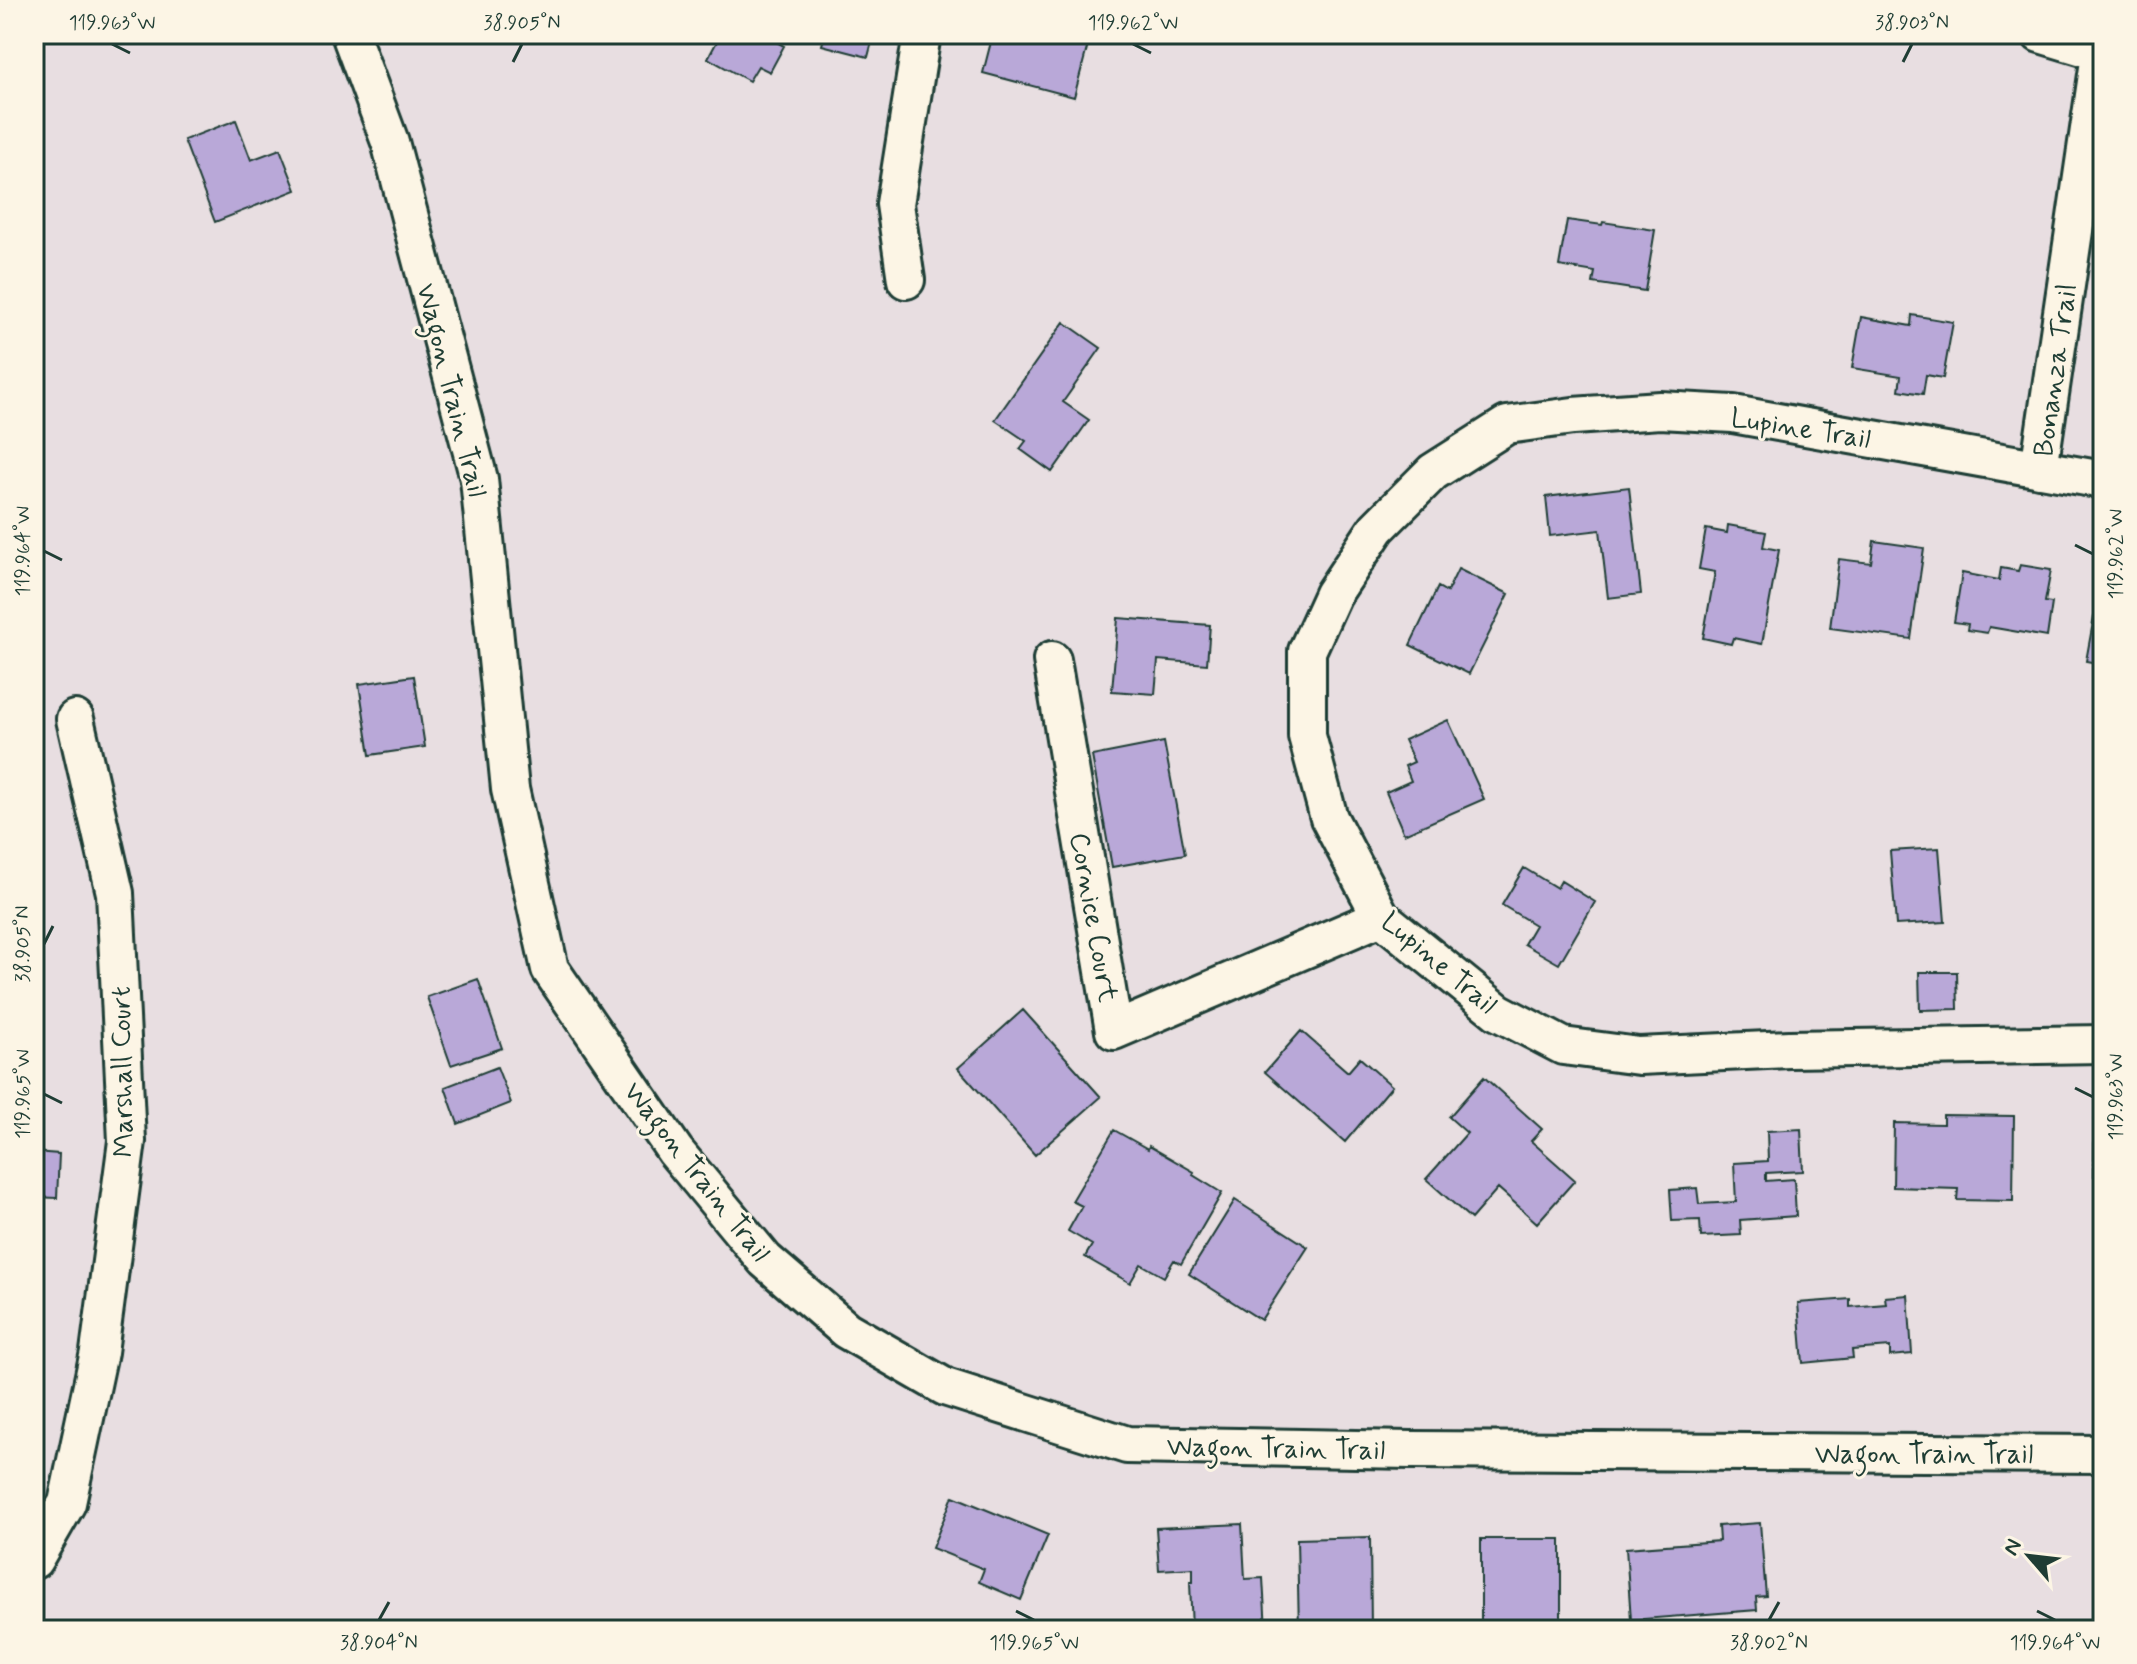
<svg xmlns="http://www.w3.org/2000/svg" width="2137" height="1664" viewBox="0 0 2137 1664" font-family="Mynerve,sans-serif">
<rect width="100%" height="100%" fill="#e8dee1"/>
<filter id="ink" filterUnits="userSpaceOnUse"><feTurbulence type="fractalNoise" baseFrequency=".0125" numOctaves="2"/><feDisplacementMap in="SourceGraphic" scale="16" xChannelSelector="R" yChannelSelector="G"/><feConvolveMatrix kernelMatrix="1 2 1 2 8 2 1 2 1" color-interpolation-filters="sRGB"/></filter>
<g filter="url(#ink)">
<path fill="#b9a8d8" stroke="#1f3d34" stroke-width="2" d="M721,34H776L773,40L784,46L770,72L758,66L749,81L708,58Z
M825,34H874L868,57L822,45Z
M993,34H1080L1090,37L1074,97L983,73Z
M236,120L251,160L280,149L296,190L215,222L184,140Z
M1567,220L1602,225L1603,222L1655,230L1645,291L1593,283L1595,272L1559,266Z
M1912,315L1953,322L1943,378L1926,375L1923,394L1899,390L1901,376L1852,368L1861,317L1911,326Z
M1064,322L1101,348L1063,402L1089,420L1052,472L1020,449L1026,441L995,420Z
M1629,487L1641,594L1608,598L1600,530L1550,536L1546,497Z
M1728,525L1766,532L1763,547L1779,550L1762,644L1733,638L1731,644L1703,638L1715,572L1699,569L1706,529L1727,533Z
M1874,541L1924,548L1911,639L1830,628L1839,559L1871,563Z
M2020,565L2051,570L2045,602L2052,603L2047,637L1989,627L1987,633L1967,630L1968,624L1954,622L1962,573L1999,580L2001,568L2018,571Z
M1458,569L1509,594L1469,674L1410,645L1438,587L1447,592Z
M2103,605V664L2086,661L2094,617L2101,618Z
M1118,618L1210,625L1207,664L1158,660L1155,694L1112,691Z
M414,676L425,747L370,755L359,684Z
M1448,720L1484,799L1404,834L1386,792L1411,781L1405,766L1414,762L1404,740Z
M1164,742L1185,854L1112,867L1092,756Z
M1939,848L1945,922L1896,925L1890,851Z
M1524,868L1557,888L1561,881L1595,902L1559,964L1524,944L1535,925L1502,905Z
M1919,972H1957L1958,1009L1920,1010Z
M478,979L502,1048L451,1065L427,997Z
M1023,1010L1101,1097L1035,1155L958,1068Z
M1301,1031L1348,1072L1360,1058L1392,1086L1345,1142L1265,1072Z
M497,1067L511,1103L458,1124L445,1087Z
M1484,1077L1542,1129L1531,1141L1575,1180L1537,1223L1498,1188L1471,1219L1426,1179L1467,1133L1449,1117Z
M1943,1115L2014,1116L2013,1201L1957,1200L1958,1189L1893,1187L1894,1123L1943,1124Z
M2095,1116H2103V1176H2094Z
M1801,1129L1803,1171L1766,1173V1181L1794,1179L1796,1216L1740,1220L1741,1235L1701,1237L1700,1220L1672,1221L1670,1190L1697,1188L1699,1204L1736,1202L1734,1163L1768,1161L1767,1131Z
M1114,1130L1148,1149L1149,1146L1194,1172L1193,1175L1222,1193L1181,1264L1174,1260L1164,1277L1141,1264L1130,1283L1085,1257L1092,1245L1068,1231L1082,1206L1072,1201Z
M34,1152L59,1154L57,1198L34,1197Z
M1235,1200L1308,1247L1261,1320L1189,1274Z
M1908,1295L1912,1354L1890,1356V1347L1852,1350L1853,1358L1803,1363L1798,1303L1850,1299V1307L1886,1304L1885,1297Z
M953,1496L1048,1535L1021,1600L979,1582L984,1569L932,1548Z
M1760,1523L1766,1596L1756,1597L1757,1610L1631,1620L1626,1548L1719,1541L1718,1526Z
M1242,1524L1245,1579L1263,1578L1266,1630H1192L1190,1582H1193V1568L1159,1570L1156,1528Z
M1370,1537L1371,1629L1299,1630L1297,1539Z
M1481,1539H1561V1630H1481Z"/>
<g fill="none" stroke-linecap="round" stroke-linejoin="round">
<g stroke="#1f3d34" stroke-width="42">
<path id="street" d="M350,34L390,142L479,479L510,789L550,969L675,1151L765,1260L846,1330L945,1387L1127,1445L1411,1450L2103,1454
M2040,34L2103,53
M906,280L895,204L922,34
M2039,469L2103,34
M2103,480L1733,414L1660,410L1573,416L1507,425L1433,472L1377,528L1333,594L1307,651V736L1329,818L1381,917L1498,1012L1563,1046L1639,1056L1789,1049L2103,1044
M1052,660L1114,1031L1381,917
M34,1560L67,1503L99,1352L127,1141L115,893L75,719"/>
</g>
<use href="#street" stroke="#fcf5e5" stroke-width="36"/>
</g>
</g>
<path fill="none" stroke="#1f3d34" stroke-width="3" d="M112,44L130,53M1133,44L1151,53M513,62L522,44M1903,62L1912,44M2075,545L2093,554M44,551L62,560M44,944L53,926M2075,1088L2093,1097M44,1094L62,1103M1016,1611L1034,1620M2037,1611L2055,1620M379,1620L389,1602M1769,1620L1779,1602"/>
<g text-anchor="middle" stroke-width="6" stroke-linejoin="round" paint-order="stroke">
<g font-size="28" fill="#1f3d34" stroke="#fcf5e5">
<text transform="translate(2054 370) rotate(-82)" y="10">Bonanza Trail</text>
<text transform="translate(453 390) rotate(76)" y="10">Wagon Train Trail</text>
<text transform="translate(1801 427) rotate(9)" y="10">Lupine Trail</text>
<text transform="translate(1095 917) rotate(80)" y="10">Cornice Court</text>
<text transform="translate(1440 962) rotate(40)" y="10">Lupine Trail</text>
<text transform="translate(121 1072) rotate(-91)" y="10">Marshall Court</text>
<text transform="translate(698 1171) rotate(52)" y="10">Wagon Train Trail</text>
<text transform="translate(1276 1447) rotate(1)" y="10">Wagon Train Trail</text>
<text x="1924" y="1463">Wagon Train Trail</text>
</g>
</g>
<rect width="2137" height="1664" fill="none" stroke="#fcf5e5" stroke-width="88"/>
<g transform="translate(2029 1556) rotate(298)" stroke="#fcf5e5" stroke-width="6" paint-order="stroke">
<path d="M0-6L14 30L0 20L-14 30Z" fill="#1f3d34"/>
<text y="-12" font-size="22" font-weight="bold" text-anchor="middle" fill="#1f3d34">N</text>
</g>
<rect x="44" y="44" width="2049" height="1576" fill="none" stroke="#1f3d34" stroke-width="3"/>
<g font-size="20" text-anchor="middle" fill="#1f3d34">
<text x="112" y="29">119.963°W</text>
<text x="522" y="29">38.905°N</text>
<text x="1133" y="29">119.962°W</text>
<text x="1912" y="29">38.903°N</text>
<text transform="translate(22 551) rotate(-90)" y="7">119.964°W</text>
<text transform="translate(2115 554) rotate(-90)" y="7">119.962°W</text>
<text transform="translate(22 944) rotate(-90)" y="7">38.905°N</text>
<text transform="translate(22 1094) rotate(-90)" y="7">119.965°W</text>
<text transform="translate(2115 1097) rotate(-90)" y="7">119.963°W</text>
<text x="379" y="1649">38.904°N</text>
<text x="1034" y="1649">119.965°W</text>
<text x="1769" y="1649">38.902°N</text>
<text x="2055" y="1649">119.964°W</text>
</g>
</svg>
